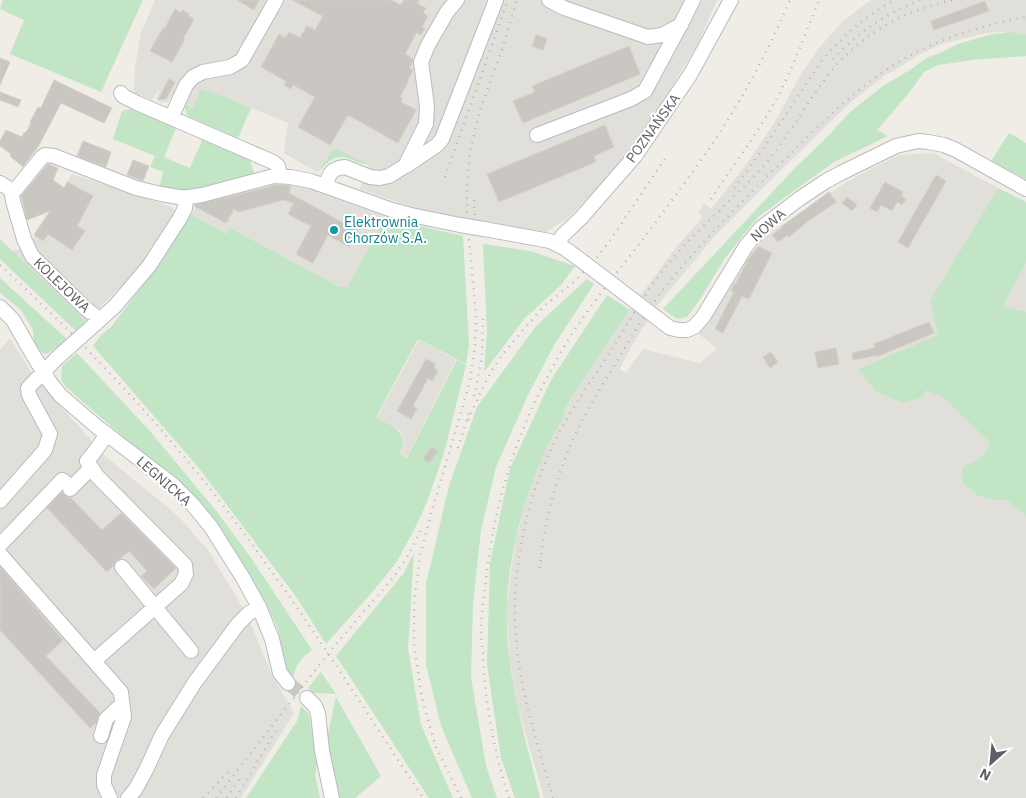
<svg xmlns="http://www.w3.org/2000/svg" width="1026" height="798" viewBox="0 0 1026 798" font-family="'IBM Plex Sans',sans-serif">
<rect width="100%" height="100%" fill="#efede5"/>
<path fill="#e0dfd9" d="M155,0H717L699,41L663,102L628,156L568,218L543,234L414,208L360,189L368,164L334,148L317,172L284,153L288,123L225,97L193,109L171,97L167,102L161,103L158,99L157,96L160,91L158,90L152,100L134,92L135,68L141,33Z
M871,0H1026V35L1010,32H995L981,34L942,44L917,56L892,72L888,73L852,101L778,173L714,237L656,307L632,345L620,369L626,373L643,349L700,363L717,349L699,334L764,237L848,181L899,155L933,153L998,188L930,301L938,335L858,369L876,392L903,403L923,397L926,389L943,397L990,443L983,455L962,468L994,500H1006L1024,513L1026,517V798H544L517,704L510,661L507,621V603L511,572L516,540L525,504L538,466L549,443L565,412L566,406L640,296L678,245L702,218L701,215L698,213L704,203L711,209L745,166L773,125L801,74L819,48L843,21Z
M72,174L169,206L178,212L136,272L86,321L12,251L25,247L34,238Z
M275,184L305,187L386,217L347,287H340L230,227L226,234L191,214L199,203Z
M1026,263V312L1003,306Z
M10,338L33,375L104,455L178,516L208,550L246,613L272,675L294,713L241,798H0V350Z
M419,340L456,360L407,457L401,454L404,442L402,435L400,431L395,427L377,417Z"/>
<path fill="#c2e5c5" d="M3,0H143L101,92L10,54L24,20L0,9Z
M1010,32L1026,35V56L973,60L938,65L924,72L909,93L877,130L888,136L834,162L758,217L725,258L699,301L687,317L677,319L663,309L794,169L828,136L850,112L883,86L913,68L926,58L940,53L958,44L989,35Z
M200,89L225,97L251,108L238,138L188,116L183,103L193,109Z
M135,108L177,126L164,157L190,168L203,138L249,157L255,176L191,192L159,189L163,172L150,167L155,156L113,139L122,111Z
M1009,133L1026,143V179L991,161Z
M334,148L368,164C357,166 347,152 333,159C327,162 323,168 317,172Z
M998,188L1026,202V263L1003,306L1026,312V517L1024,513L1006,500H994L979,496L962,482V468L983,455L990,443L943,397L926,390L923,397L903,403L876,392L858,369L938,335L930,301Z
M191,214L226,234L229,227L340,287H347L386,217L420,226L463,236L469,345L466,364L418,339L376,417C393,426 410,432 400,454L407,458L457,360L466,365L444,453L427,502L414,530L396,563L368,597L326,644L297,598L199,468L93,346L101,335L111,327L149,277Z
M0,239L86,321L76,331L0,259Z
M483,244L530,251L575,266L561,285L525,318L484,372L487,331Z
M0,278L68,340L47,354L42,353L34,342L33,330L21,310L0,293Z
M587,279L594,284L554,345L527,397L496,467L481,530L473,604L471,677L486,766L497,798H472L441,726L426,664V584L449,486L477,407L536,326Z
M607,295L630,310L566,406C564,419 555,431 549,443C539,463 532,483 525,503C516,535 508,571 507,604C504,670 525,735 540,798H515L501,758L487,665L490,563L510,469L551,380Z
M77,353L149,430L218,513L251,558L312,650C300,660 296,664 293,679L286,669L282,659L281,643L278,629L266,604L234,551L137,449L66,387L61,380L62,366Z
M414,553L408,648L421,725L453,798H429L336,656L403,574Z
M321,672L336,694L313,693L308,688Z
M336,697L381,776L355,798H336L327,739Z
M301,706L309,714L317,764L315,775L316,780L320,798H246L297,721Z"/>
<path fill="#cac7c2" stroke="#d3d0c3" d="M237,0H259L254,10Z
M292,0H391L401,5L404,0H419L417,4L426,8L423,13L428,16L422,27L425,28L421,35L416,33L405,54L413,59L412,63L409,68L413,70L407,81L408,82L400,97L402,98L401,102L416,110L398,143L348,115L330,145L298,127L315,97L293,85L291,89L284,85L286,81L261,67L279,34L285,38L289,32L300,38L307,26L315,30L323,16Z
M985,1L989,11L934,30L931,21Z
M175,9L181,13L182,10L189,14L188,16L194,19L183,39H185L172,62L150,51L163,28H165Z
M536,35L547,39L543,50L532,46Z
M629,46L640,74L523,123L513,101L535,92L532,86Z
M0,58L10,62L0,85Z
M169,79L175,82L166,99L158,100Z
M54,80L112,108L104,123L61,103L39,145L23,167L10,156L11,154L0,146V141L6,130L22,137L24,133L27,131L31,123L30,122L38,107L41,108Z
M0,92L21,100L18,107L0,100Z
M605,125L614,147L594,156L596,162L499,202L487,174Z
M83,141L111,152L106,167L77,156Z
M133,160L149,166L143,181L127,175Z
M48,164L58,168L53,180L64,188L67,182L93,196L77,226L85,231L72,250L48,234L43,241L34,235L50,211L27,220L22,199L21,196Z
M936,175L946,181L908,248L898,242Z
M885,182L903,192L901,196L906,199L902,205L897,202L892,211L881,205L877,212L870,208Z
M276,185L291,186L289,193L358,231L349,247L328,235L313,263L296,254L311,226L288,214L294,203L283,200L239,212L234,209L226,223L194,206V205L233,196Z
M829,192L836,202L808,221L789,237L788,235L778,242L772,235L782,228L781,227Z
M847,197L857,205L852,211L842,203Z
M758,246L772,253L749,299L742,296L723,333L715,329L734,292L731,291L734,284L735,285L748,259Z
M929,322L934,333L878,356V355L853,360L852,353L875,348L874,344Z
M836,348L839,364L818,368L815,352Z
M771,352L778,362L770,368L763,357Z
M426,359L436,364L434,368L438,371L432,381L428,378L413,406L417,409L411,419L397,411Z
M431,447L438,451L429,463L423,459Z
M62,492L67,497L71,498L102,530L121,513L176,568L154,589L141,576L147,571L129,551L121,558L116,561L114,565L107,572L47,508Z
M0,567L63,640L46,656L100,713L96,723L90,728L0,630Z"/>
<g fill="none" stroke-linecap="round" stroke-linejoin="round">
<path stroke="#cacac5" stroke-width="14" stroke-dasharray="14 7" stroke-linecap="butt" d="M288,683L307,698"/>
<g stroke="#b9bbc0" stroke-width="16">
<path id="minor" d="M549,0L564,8L648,37L662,35L681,25
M121,93L123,96L137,103L273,162L278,166L280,176
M171,118L186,85L193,77L203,72L230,67L242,60L276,0
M537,135L631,99L645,91L681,24L693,0
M406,166L437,145L442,139L496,0
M0,183L11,190
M325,186L330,174L334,170L339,168L345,167L370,177L380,178L389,176L405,166L426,124L427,106L421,62L428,45L447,12L457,0
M11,190L16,189L42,157L45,155L54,156L136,188L161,194L179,197H189L202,195L274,176L290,177L311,181L392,210L411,215L460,225
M11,190L13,201L24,239L32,256L85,308L99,319
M484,229L550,241L564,248L582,261
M557,244L563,235L581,218L635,156L690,75L731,0
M0,307L13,320L33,355L49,381L60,395L96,426L172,484L193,505L211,527L243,578L259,607L272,639L280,673L288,683
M657,318L670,328L679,330H687L694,327L703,317L746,246L761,228L799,199L826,181L841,173L896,146L918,141L928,142L944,145L956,150L1026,189
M95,324L115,306L149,266L180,218L185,208L186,197
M70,489L91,468
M0,501L45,450L50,434L29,395L28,388L57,358
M0,545L62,480L72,487
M0,554L121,692L124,717L104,775V785L110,798
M122,567L191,651
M94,661L181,584L186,574L185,565L97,476L87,461L93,454L107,434
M307,698L315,706L318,713L322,751L332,798
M101,736L106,719L122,704
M128,798L135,790L146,770L162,735L195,682L238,624L249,613L259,607"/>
</g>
<use href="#minor" stroke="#fff" stroke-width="14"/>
<path stroke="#b5b6b6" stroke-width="2.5" stroke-dasharray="1 6" stroke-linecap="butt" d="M833,59C859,32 886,13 921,0
M445,177L508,0
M734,188L761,152L822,60C843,36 866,15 895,0
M711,199C733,165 759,132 778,96C794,65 806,32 819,0
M474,200L476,237
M0,265C66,326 128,389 185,458C274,565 347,683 423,798
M474,396L482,358L483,317
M468,420L483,387L492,370L502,355L523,330L544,306L574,282L595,260L611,239L666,157
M458,448L469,413
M540,568C544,521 556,476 576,433C587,409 602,386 616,363C631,338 645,314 662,291C674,275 687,261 700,246C727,217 755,188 784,160C821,124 857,86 902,60C940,38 983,25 1026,17
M203,798L231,769
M216,798L331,650L393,578L409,554L423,526
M227,798L239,779
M236,798L278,727
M461,798L436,747L422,699L414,643V602L420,556L431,514L465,399L470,381L475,347L476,316L467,217V189L470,151L480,110L501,53L517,0
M509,798C494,751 485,703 483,654C482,645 481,636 481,627C482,611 484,595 486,579C496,485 529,397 582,319C598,296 616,274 633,252C654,225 674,198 694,170C733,117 764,60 790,0
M553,798C536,739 516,680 515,618C514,549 532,478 567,419C581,395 597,372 612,349C630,319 650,285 673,258C703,224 738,195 768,161C791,132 809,99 832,70C862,34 907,9 953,0"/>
<g stroke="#b9bbc0" stroke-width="16" stroke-linecap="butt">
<path id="minor-bridge" d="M460,225L484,229
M582,261L657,318
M57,358L95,324"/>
</g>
<use href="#minor-bridge" stroke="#fff" stroke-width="14"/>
</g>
<circle fill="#0f9aa8" stroke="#fff" stroke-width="2" cx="334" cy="230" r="5"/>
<g text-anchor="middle" stroke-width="4" stroke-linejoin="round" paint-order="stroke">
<g font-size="14" fill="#5c5f65" stroke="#fff">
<text transform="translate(653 128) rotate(-54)" y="5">POZNAŃSKA</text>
<text transform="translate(768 225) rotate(-42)" y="5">NOWA</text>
<text transform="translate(62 285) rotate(44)" y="5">KOLEJOWA</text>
<text transform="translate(164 481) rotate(41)" y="5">LEGNICKA</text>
</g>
<g font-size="14" fill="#0d838f" stroke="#fff" text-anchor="start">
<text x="344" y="227">Elektrownia<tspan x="344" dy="16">Chorzów S.A.</tspan></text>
</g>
</g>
<g transform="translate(991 763) rotate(207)" stroke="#ffffff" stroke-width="4" paint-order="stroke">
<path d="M0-4L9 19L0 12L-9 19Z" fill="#5c5f65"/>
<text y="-8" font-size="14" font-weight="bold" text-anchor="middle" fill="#5c5f65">N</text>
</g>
</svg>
